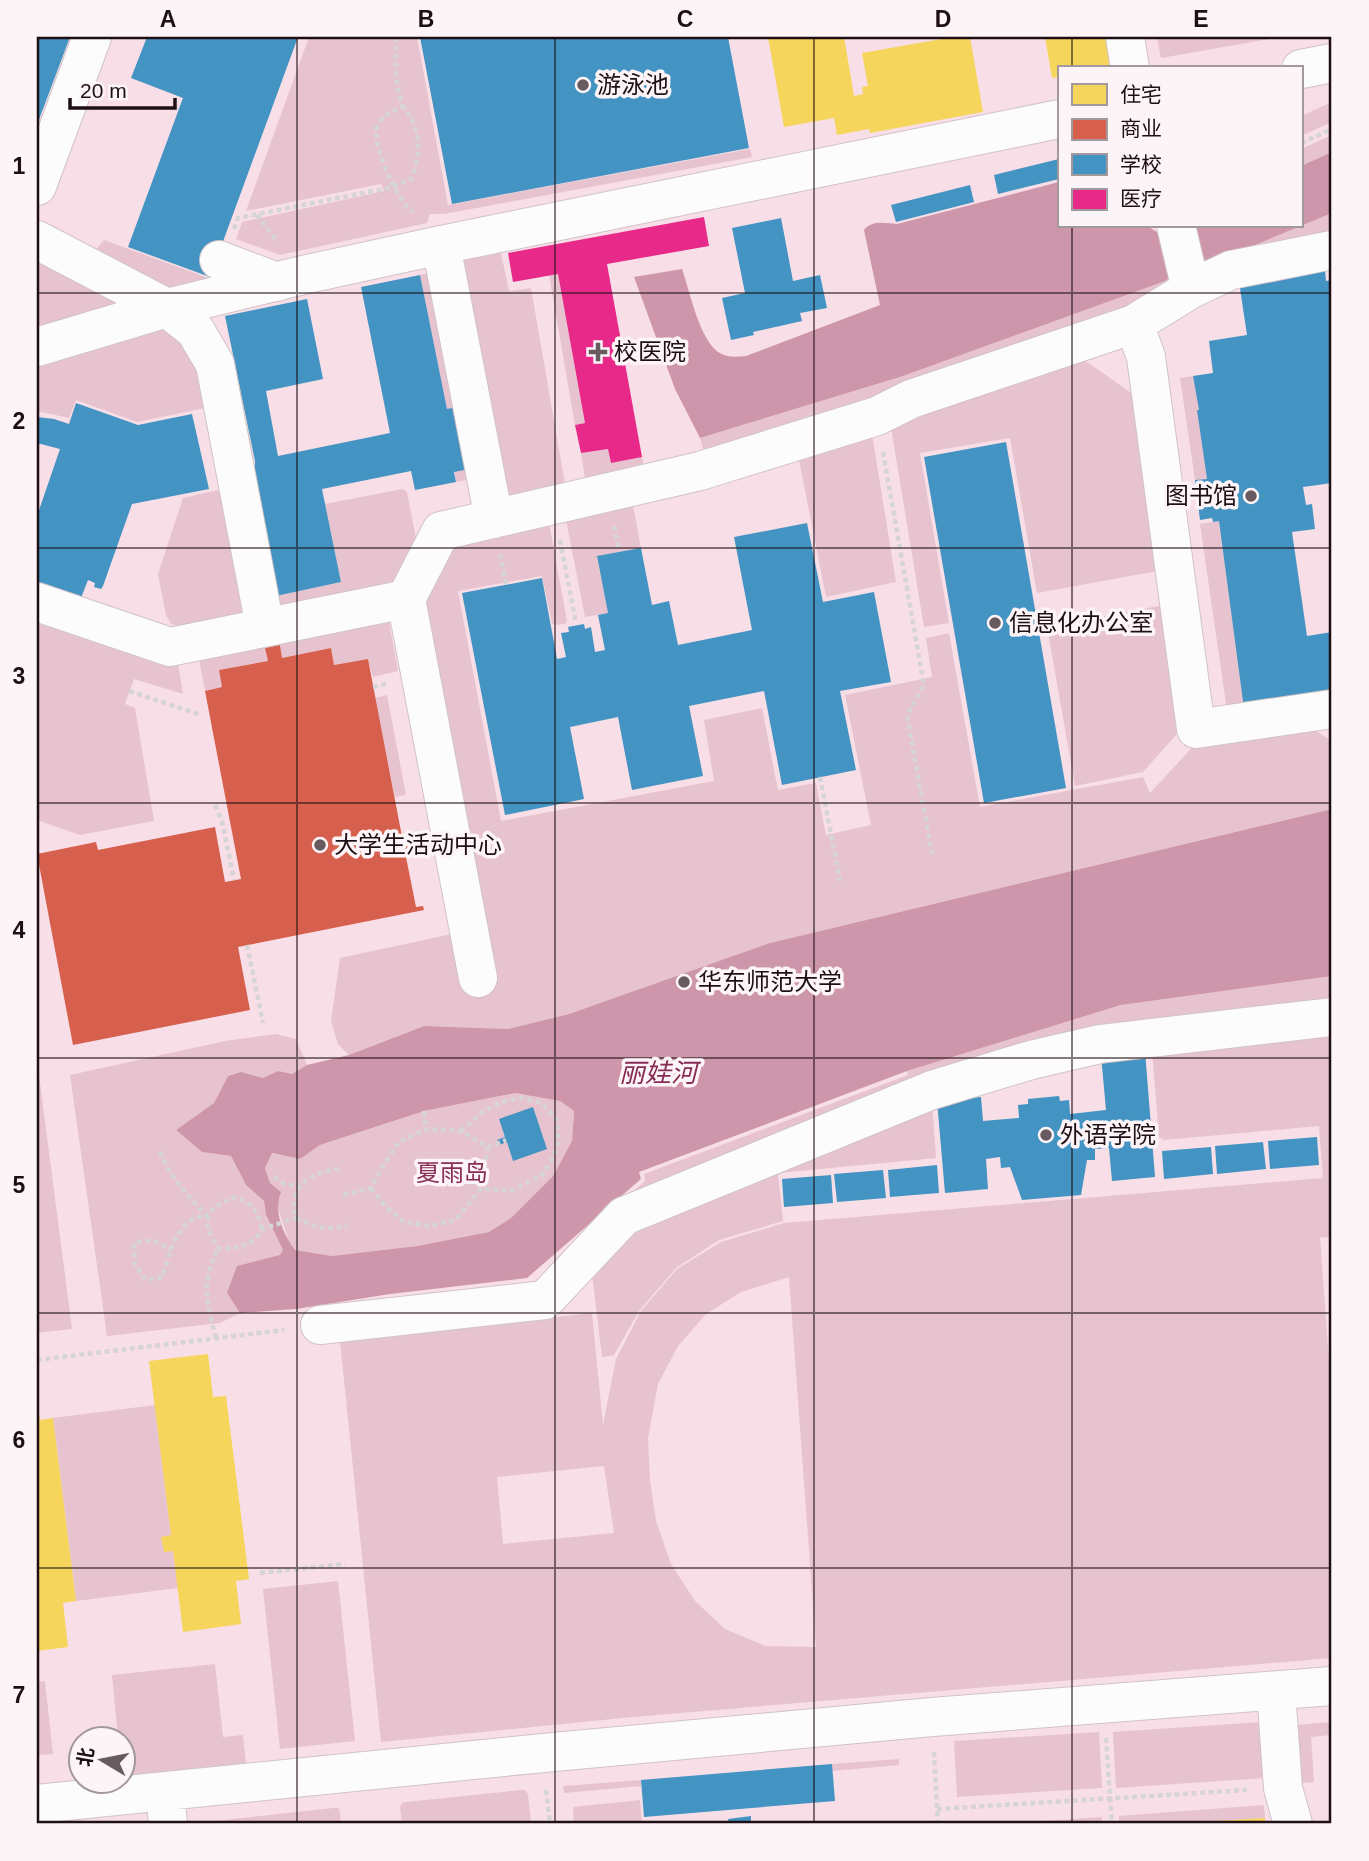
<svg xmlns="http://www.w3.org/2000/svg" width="1369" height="1861" viewBox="0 0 1369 1861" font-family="Helvetica,'Noto Sans SC',sans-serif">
<rect width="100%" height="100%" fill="#f4e8ec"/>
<path fill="#f8dee6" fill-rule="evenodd" d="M37,37H1332V1824H37ZM1059,68H1301V226H1059ZM80,1738H122V1780H80Z"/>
<path fill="#e7c3cf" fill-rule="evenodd" d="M309,37H417L448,205L750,149L752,157L444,214H430L427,223L280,255L236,239L242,222L384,191L381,184L246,211Z
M1157,37H1281L1161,58Z
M1332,102V122L1301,136V116Z
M1332,135V152L1301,166V149Z
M1332,213V239L1205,266Z
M104,240L211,279L170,289L94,252Z
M501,253L509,291L531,288L566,490L500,505L453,262Z
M37,256L124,303L37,331Z
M436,271L476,478L456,482L447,409L420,275Z
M558,274L585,423L575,425L549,275Z
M1173,274L1177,285L1132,314L706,459L700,438L900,377Z
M164,325L186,341L210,407L137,422L76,400L69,418L37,411V362Z
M1080,357L1140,399L1163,570L1037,593L1010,438L920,453L949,623L924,627L890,422Z
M1193,376L1199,410L1198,415L1207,479L1195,480L1180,378Z
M871,428L896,582L826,597L797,450Z
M608,449L611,463L642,457L645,472L586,485L581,453Z
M227,488L248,613L183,628L171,624L166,615L158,574L183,498Z
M402,489L405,490L407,493L416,538L397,582L279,608L276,596L341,582L325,504Z
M632,500L641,548L597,557L608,613L585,617L565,515Z
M1219,521L1244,709L1227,711L1200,524Z
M549,523L567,621L565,624L555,625L552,623L542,576L458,591L501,821L714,781L704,720L762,708L778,790L816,783L826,835L871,825L845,695L932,677L926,638L949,633L980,807L1143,777L1150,793L1201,738L1307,725L1332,741V809L770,943L569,1014L508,1029L424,1026L349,1055L338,1044L331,1021L340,958L452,934L418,601L448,541Z
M1169,604L1185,725L1143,772L1075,786L1047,627Z
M389,622L398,671L373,677L368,659L334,665L331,648L282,658L280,643Z
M37,623L164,666L178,663L183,694L134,679L125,704L135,708L154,821L80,835L37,820Z
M265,646L268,661L219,670L222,687L205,691L199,659Z
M387,695L406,795L395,797L375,698Z
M1332,976V1006L932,1102L936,1158L778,1173L783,1221L719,1240L676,1268L639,1311L614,1355L602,1357L591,1265L574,1244L645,1181L644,1174L908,1075L907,1071L1121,1005Z
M1332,1029V1238L1320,1237L1332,1402V1658L633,1717L381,1742L340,1341L481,1326L592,1313L603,1425L616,1359L641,1311L677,1269L721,1242L784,1223L1323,1178L1319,1126L1164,1140L1159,1137L1152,1050ZM789,1277L816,1647L765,1646L725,1629L695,1601L671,1564L656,1521L650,1480L648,1438L658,1384L678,1346L706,1314L741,1292ZM604,1466L614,1533L503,1544L497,1477Z
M276,1034L296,1039L307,1065L292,1075L278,1071L263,1078L241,1072L228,1076L214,1103L176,1130L202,1152L231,1156L246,1185L264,1201L266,1215L283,1250L281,1255L227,1293L240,1313L220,1323L107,1336L70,1075L225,1041Z
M37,1060L72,1329L37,1333Z
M515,1093L560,1101L574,1111L572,1141L553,1176L511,1218L489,1232L417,1246L332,1256L294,1250L289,1242L265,1167L271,1153L300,1159L320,1145L424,1111Z
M155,1405L171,1535L162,1537L164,1551H173L178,1588L76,1601L53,1418Z
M338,1581L355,1741L280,1749L263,1589Z
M215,1664L223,1737L243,1735L246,1763L123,1777L122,1738H118L112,1675Z
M45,1681L53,1754L37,1755V1682Z
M1262,1722L1265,1778L1116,1788L1113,1732Z
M1332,1722V1735L1311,1737L1314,1782L1300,1783L1296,1725Z
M1099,1732L1102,1788L957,1797L954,1741Z
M899,1759V1765L832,1771V1764Z
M641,1780V1786L564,1793L563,1786Z
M521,1790H525L528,1794L531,1824H402L400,1807L402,1803L406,1802Z
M640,1800L642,1824H574L573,1807Z
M1264,1805L1265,1818L1200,1822V1824H1119V1816Z
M333,1808H338L340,1812L341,1824H187Z
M1102,1817V1824H1028L1027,1822Z"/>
<path fill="#ce96ab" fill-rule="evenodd" d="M1332,152V213L1205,266L1173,274L1165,281L900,377L700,438L675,389L634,277L682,269C690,292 699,338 718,352C727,358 736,357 746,356L880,305L864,230C871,220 886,223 897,224L1059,182V226H1147L1157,232L1173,226H1301V166Z
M1332,809V976L1121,1005L907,1071L639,1172L641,1179L527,1278L390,1294L296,1309L240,1313L227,1293L237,1266L280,1255L283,1250L266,1215L264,1201L246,1185L231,1156L202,1152L176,1130L214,1103L228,1076L241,1072L263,1078L278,1071L292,1074L307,1065L349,1055L424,1026L508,1029L569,1014L770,943ZM515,1093L560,1101L574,1111L572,1141L553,1176L511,1218L489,1232L417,1246L332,1256L295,1250C283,1234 273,1211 281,1192L270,1183L265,1168L272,1153L300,1159L320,1145L424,1111Z"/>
<path fill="#f6d55c" d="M768,37H844L854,96L863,94L862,87L868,86L862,53L953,37H970L983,112L870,133L869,129L837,135L834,118L784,127Z
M1045,37H1111L1116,66L1107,68H1059V77L1052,78Z
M208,1354L213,1397L226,1396L249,1579L236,1581L241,1624L183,1632L173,1551L164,1552L161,1537L171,1535L149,1361Z
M37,1407H38L40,1420L53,1418L76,1601L63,1603L68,1647L37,1651Z
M1265,1818V1824H1200V1822Z"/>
<path fill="#d6604d" d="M280,645L282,658L331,648L334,665L368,659L404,847L412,845L413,850L405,852L416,907L423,906L424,910L238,947L250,1010L73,1045L37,854L96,842L98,850L215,827L225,882L241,879L205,691L222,687L219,670L268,661L265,648Z"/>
<path fill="#4393c3" d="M37,37H70L37,125Z
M147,37H298L210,277L128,247L183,98L131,78Z
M420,37H728L749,148L452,204Z
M1059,159V179L998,194L994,175Z
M970,185L974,202L896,222L891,205Z
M781,218L793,281L820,275L827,308L800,313L802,321L753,332L754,335L731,340L722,298L745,293L732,228Z
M1325,270L1326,281L1332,280V483L1303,487L1306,505L1312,504L1315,529L1292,532L1307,636L1332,632V691L1244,709L1219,521L1213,522L1212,518L1200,520L1195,480L1207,479L1197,410H1199L1193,376L1213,373L1209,341L1247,335L1239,282Z
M420,275L447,409L457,407L469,469L454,472L456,482L415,490L411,471L322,489L341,582L276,596L249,467L255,466V461L225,316L307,299L323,379L266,391L278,456L390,433L361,287Z
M76,403L138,425L192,414L209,489L132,504L103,586L101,589L94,587L95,583L88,580L81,598L37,583V516L60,449L37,443V417L54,419L69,424Z
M1006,442L1066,788L984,803L924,457Z
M807,523L823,602L874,592L891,682L840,691L856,770L782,785L764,691L689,706L703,776L632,790L618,717L570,727L584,799L505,815L462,593L542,578L557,659L566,657L561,633L569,632L568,627L584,624L585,629L591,627L595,652L605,650L598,615L608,613L597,556L641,548L652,605L669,601L678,645L752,630L734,537Z
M1145,1051L1155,1177L1112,1181L1109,1148L1095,1149V1160H1087L1081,1195L1022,1200L1010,1167L1001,1168L1000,1157L986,1159L988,1189L945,1193L937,1101L981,1097L983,1121L1019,1118L1018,1105L1028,1104V1099L1059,1096L1060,1101L1069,1100L1070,1114L1106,1110L1101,1055Z
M533,1107L547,1149L513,1161L507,1142L499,1145L497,1140L505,1137L499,1119Z
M1317,1137L1319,1165L1270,1169L1268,1141Z
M1263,1142L1266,1169L1217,1174L1215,1146Z
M1211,1147L1213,1174L1164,1179L1162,1151Z
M937,1165L939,1193L890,1197L888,1170Z
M883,1170L886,1198L837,1202L834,1174Z
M831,1175L833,1203L784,1207L782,1179Z
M832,1764L835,1801L644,1817L641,1780Z
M751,1816V1824H729L728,1819Z"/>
<path fill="#e7298a" d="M704,217L709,246L607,264L642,457L611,463L608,449L581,453L575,425L585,423L558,274L513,282L508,253Z"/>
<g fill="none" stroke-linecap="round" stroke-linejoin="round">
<g stroke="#d0c3c8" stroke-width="40">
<path id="minor" d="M1125,37L1130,68
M1301,69L1332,63
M37,186L92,37
M1176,226L1191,289
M37,240L167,308L195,330L215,364L265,627
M441,245L494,519
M219,260L277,282
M1134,324L1146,357L1196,729L1332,709
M37,347L167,308L303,275L441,245L1059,119
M406,599L478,978
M37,602L170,647L406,599L441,531L700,471L877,416L911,399L1134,324L1191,289L1231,270L1332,250
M320,1325L545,1300L624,1216L932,1090L1031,1060L1100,1044L1332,1017
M1276,1691L1283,1788L1293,1824
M165,1791L168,1824
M37,1804L543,1753L932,1717L1332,1686"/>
</g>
<path stroke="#d7d4d5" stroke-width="4.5" stroke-dasharray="5 3.5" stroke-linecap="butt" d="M397,37C394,60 395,84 403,106C393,111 381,116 377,127C371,144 398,203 413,212
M1301,143L1332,129
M257,215L277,241
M234,229L238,218L393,187L411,179C422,153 421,128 403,106
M883,452L924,685L907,715L932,854
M614,526L619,550
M560,540L576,623
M500,554L506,584
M373,687L386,684
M129,691L198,714
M820,777L840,881
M215,805L222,821L234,880
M247,945L263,1023
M424,1111L426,1129
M461,1131L482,1112L501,1102L521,1098L542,1103L557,1120L558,1141L554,1156L542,1175L513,1190L481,1189
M160,1152C170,1177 189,1197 207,1216C202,1217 195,1218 191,1220C174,1232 168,1259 162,1277L146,1280L135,1265L134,1243C152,1239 156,1240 171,1250
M339,1169C309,1173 288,1186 296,1218C318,1228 323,1230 347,1226
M274,1177L284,1184L299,1186
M371,1188L385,1206L404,1222L430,1226L455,1220L481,1189L488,1147
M343,1195L371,1188L384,1164L399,1142L426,1129L461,1131L488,1147L506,1140
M262,1229C257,1210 253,1204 235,1197C204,1210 200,1218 218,1248C238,1249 252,1246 262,1229L296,1218
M216,1338C206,1301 201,1283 218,1248
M37,1360L284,1330
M260,1573L345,1564
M1106,1738L1112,1824
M934,1752L938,1824
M546,1790L550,1824
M937,1809L1247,1790"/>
<use href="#minor" stroke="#fdfcfc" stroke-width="38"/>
</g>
<path fill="none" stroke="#1d0f14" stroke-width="2" stroke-opacity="0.55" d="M297,37V1824M555,37V1824M814,37V1824M1072,37V68M1072,226V1824M37,293H1332M37,548H1332M37,803H1332M37,1058H1332M37,1313H1332M37,1568H1332"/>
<g fill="#685b60" stroke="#fcf4f7" stroke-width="2.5">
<circle cx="583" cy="85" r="7"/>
<path d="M594.5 341.5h7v7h7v7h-7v7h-7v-7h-7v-7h7z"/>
<circle cx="1251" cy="496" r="7"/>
<circle cx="995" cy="623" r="7"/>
<circle cx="320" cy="845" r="7"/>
<circle cx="684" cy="982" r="7"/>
<circle cx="1046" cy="1135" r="7"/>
</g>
<g text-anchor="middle" stroke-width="7" stroke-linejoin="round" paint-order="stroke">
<g font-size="24" fill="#1d0f14" stroke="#fcf4f7" text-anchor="start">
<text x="597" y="93">游泳池</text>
<text x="614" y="360">校医院</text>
<text x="1237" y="504" text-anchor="end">图书馆</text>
<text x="1009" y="631">信息化办公室</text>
<text x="334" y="853">大学生活动中心</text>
<text x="698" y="990">华东师范大学</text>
<text x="1060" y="1143">外语学院</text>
</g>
<g font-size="24" fill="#872d56" stroke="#fcf4f7">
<text x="452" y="1181">夏雨岛</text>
</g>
<g font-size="26" font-style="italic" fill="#862c55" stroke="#fcf4f7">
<text x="658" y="1082">丽娃河</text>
</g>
</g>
<rect width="1369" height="1861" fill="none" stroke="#fcf4f7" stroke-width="77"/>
<rect x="1058" y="66" width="245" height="161" fill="#fcf4f7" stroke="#a3989c" stroke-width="2"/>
<rect x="1072" y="84" width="35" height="21" fill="#f6d55c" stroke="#a3989c" stroke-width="2"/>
<text x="1120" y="102" font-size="21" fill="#1d0f14">住宅</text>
<rect x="1072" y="119" width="35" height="21" fill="#d6604d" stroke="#a3989c" stroke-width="2"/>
<text x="1120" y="136" font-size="21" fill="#1d0f14">商业</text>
<rect x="1072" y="154" width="35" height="21" fill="#4393c3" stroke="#a3989c" stroke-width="2"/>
<text x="1120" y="172" font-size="21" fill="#1d0f14">学校</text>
<rect x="1072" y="189" width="35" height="21" fill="#e7298a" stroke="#a3989c" stroke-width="2"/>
<text x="1120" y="206" font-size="21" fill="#1d0f14">医疗</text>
<g transform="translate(102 1760) rotate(280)"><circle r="33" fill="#fcf4f7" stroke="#a3989c" stroke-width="2"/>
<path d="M0-5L12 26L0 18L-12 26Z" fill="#685b60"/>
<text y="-10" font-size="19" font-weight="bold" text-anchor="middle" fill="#1d0f14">北</text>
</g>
<path d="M70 98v10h105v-10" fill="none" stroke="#1d0f14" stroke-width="3.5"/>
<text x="80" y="98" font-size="21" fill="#1d0f14" stroke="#fcf4f7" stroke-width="5" paint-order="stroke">20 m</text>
<rect x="38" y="38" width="1292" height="1784" fill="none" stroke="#1d0f14" stroke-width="2.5"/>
<g font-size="23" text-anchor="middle" font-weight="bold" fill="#1d0f14">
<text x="168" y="27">A</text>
<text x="426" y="27">B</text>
<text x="685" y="27">C</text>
<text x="943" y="27">D</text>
<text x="1201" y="27">E</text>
<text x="19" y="174">1</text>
<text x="19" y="429">2</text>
<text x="19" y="684">3</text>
<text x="19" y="938">4</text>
<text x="19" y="1193">5</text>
<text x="19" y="1448">6</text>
<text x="19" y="1703">7</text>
</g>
</svg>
